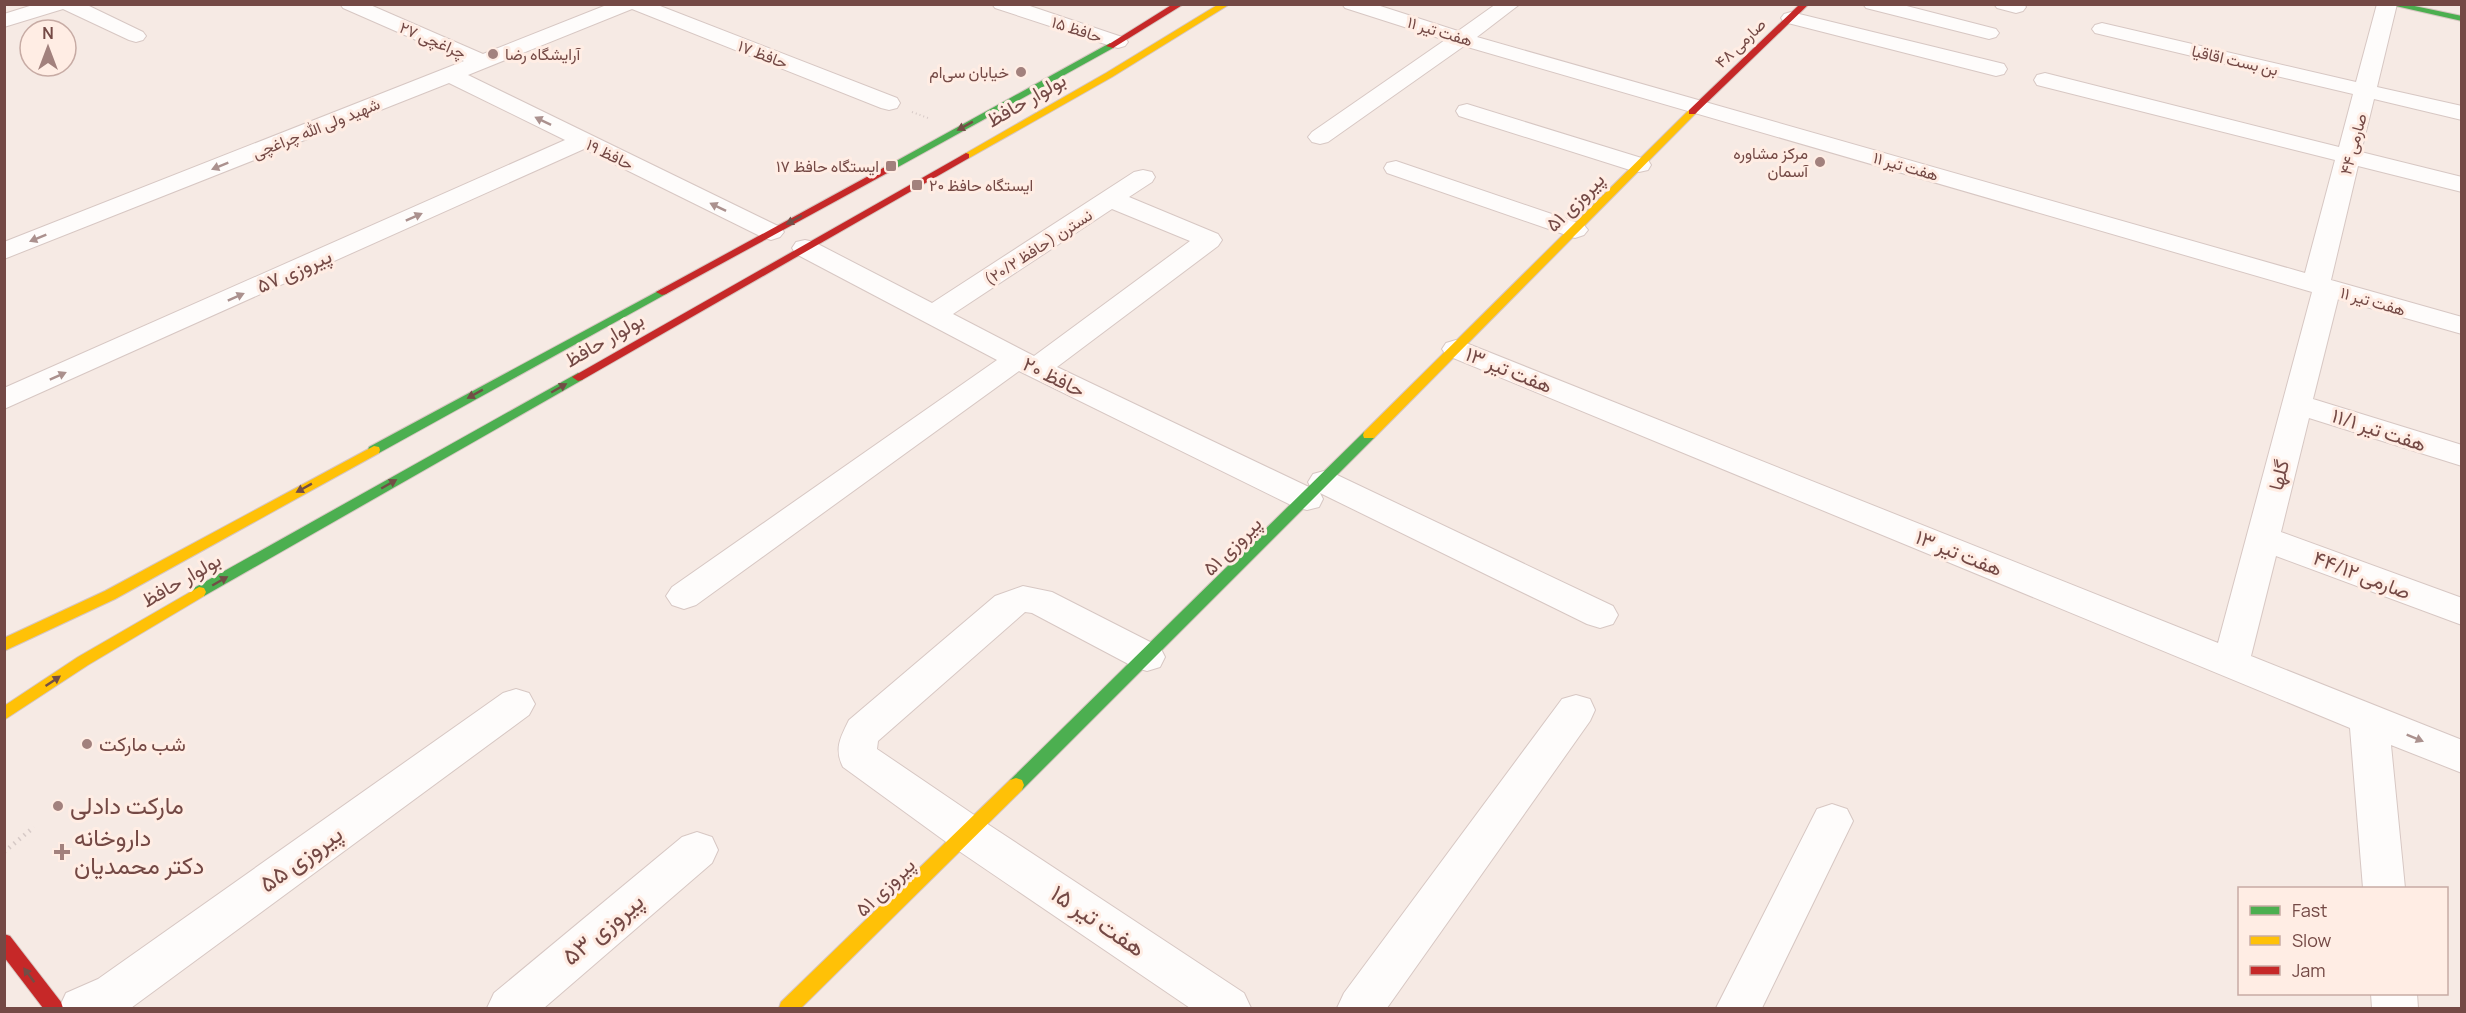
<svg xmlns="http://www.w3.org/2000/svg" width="2466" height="1013" viewBox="0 0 2466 1013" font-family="Manrope,Vazirmatn,sans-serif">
<rect width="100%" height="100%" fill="#f6eae4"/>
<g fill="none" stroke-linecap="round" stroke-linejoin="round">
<g stroke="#d7c7c3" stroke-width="2">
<path id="street" d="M36,4H85L143,32L146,36L143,40L136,42L129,40L63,9L4,27V14Z
M340,4H368L483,54L609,4H655L897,98L900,103L897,108L889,110L881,108L632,9L468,75L780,227L784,232L780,237L771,240L762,237L584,149L4,409V388L565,140L449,83L4,259V242L464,61L343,8Z
M992,4H1024L1125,38L1128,42L1125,46L1118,48L1111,46L995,8Z
M1342,4H1374L1458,31L1496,4H1520L1477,37L2305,273L2335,160L2037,85L2034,80L2037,75L2045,73L2339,147L2353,94L2095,33L2092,29L2095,25L2102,23L2356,82L2377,4H2397L2377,87L2462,106V120L2374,99L2361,152L2462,177V192L2358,166L2331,280L2462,317V334L2338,299L2313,399L2462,445V466L2309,418L2281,532L2462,598V625L2276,556L2251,656L2462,740V773L2391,745L2405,888H2363L2350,728L1446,355L1442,349L1446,343L1456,340L1466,343L2218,643L2312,292L1464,46L1328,142L1320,144L1312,142L1308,137L1312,132L1445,40L1345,8Z
M1863,4H1899L1996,29L1999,33L1996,37L1989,39L1866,8Z
M1994,4H2024L2026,7L2023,11L2016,13L1997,8Z
M1791,12L2004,64L2007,69L2004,74L1996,76L1784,22L1781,18L1784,14Z
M1467,104L1648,160L1651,165L1648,170L1639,172L1630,170L1459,116L1456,111L1459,106Z
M1396,161L1584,225L1588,230L1584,235L1575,238L1566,235L1387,173L1384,168L1387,163Z
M1143,170L1152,172L1155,177L1152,182L1129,197L1218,234L1222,240L1218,246L1057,367L1311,488L1308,482L1313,474L1324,471L1335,474L1613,606L1618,615L1613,624L1600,628L1587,624L1320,493L1323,499L1319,507L1307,510L1295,507L1019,371L696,605L684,609L672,605L666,596L672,587L997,360L796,254L792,248L796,242L805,240L814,242L932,303L1134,172ZM1112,209L1190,241L1034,356L953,314Z
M1023,586L1052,592L1160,647L1165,657L1160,667L1147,671L1134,667L1032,613L1025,612L878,741L877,749L983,821L1244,993L1251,1008H1190L953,847L843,767C834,749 840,738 849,720L995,596Z
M516,689L529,693L535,704L529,715L131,1008H59L66,993L98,979L503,693Z
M1576,695L1590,699L1595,710L1590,721L1387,1008H1337L1344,993L1562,699Z
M1832,804L1847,809L1853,821L1762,1008H1716L1817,809Z
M697,832L712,837L718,850L712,863L544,1008H487L494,993L682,837Z
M2371,994H2417L2418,1008H2372Z"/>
</g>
<g stroke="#d6c6c1" stroke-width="2">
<path id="fast" d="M2387,4H2405L2462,16V21Z
M1110,43L1114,46L1113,48L889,172H881L880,170Z
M662,289L668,292L666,294L379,453H369L368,450L369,447Z
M578,373L582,374L584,377L582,380L204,596H194L192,592L194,588Z
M1369,431L1374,432L1375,435L1374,438L1022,790L1016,792L1010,790L1008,785L1010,780L1364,432Z"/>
</g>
<g stroke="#d6c6c1" stroke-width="2">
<path id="slow" d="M1219,4H1230L1112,77L969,158L961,156L1106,73Z
M1689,110L1697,112L1374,438H1364L1363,435L1364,432Z
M374,446L379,447L380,450L379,453L115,599L4,651V638L105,591Z
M199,587L204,588L206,592L204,596L88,665L4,720V706L78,657Z
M1016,778L1022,780L1024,785L1022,790L801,1008H779L781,1002L1010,780Z"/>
</g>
<g stroke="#d6c6c1" stroke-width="2">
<path id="jam" d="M1173,4H1184L1113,48L1106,46Z
M1800,4H1809L1695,114H1689V110Z
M966,153L969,154V158L582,380L578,381L572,377Z
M885,167L890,170L889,172L666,294L662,295L656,292Z
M4,934L10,936L61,1002L63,1008H43L4,957Z"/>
</g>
<path stroke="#d7cac7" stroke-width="2" stroke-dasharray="1 3" stroke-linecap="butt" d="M912,112L928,118"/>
<path stroke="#d7cac7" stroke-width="4.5" stroke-dasharray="1.5 5" stroke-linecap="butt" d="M4,852L34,827"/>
<use href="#street" fill="#fefcfb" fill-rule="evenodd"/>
<use href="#fast" fill="#4caf50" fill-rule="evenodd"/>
<use href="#slow" fill="#ffc107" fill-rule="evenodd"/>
<use href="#jam" fill="#c62828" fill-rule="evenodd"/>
</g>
<defs><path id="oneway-solid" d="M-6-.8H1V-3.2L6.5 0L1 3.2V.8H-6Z" transform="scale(1.5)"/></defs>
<g fill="#ab918e">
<use href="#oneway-solid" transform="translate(543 121) rotate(-154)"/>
<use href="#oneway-solid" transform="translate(220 166) rotate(158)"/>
<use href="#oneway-solid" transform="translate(718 207) rotate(-154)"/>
<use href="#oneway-solid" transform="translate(414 217) rotate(-24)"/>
<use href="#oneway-solid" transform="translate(38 238) rotate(158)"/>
<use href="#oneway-solid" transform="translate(236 297) rotate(-24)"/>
<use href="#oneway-solid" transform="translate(58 376) rotate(-24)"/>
<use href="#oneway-solid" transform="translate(2415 738) rotate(22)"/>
</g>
<g fill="#724e46">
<use href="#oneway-solid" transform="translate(965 126) rotate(151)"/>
<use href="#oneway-solid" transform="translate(794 220) rotate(151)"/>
<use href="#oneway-solid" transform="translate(559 388) rotate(-30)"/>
<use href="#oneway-solid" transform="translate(475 394) rotate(151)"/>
<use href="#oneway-solid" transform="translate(389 484) rotate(-30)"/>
<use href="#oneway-solid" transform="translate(304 488) rotate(151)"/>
<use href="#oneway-solid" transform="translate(220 581) rotate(-30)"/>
<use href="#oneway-solid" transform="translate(53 681) rotate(-34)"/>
<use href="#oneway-solid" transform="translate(29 975) rotate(-127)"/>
</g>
<g fill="#a2817d" stroke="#ffede4" stroke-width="2">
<circle cx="493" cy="54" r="6"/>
<circle cx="1021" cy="72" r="6"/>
<circle cx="1820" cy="162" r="6"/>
<rect x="885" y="160" width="12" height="12" rx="3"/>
<rect x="911" y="179" width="12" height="12" rx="3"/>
<circle cx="87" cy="744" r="6"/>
<circle cx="58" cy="806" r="6"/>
<path d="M59 843h6v6h6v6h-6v6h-6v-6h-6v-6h6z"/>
</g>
<g text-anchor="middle" stroke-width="6" stroke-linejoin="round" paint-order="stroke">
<g font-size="16" fill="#744945" stroke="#ffede4">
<text transform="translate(1077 29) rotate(18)" y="6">حافظ ۱۵</text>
<text transform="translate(1440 31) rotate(17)" y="6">هفت تیر ۱۱</text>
<text transform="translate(433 40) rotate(23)" y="6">چراغچی ۲۷</text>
<text transform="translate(1740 43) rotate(-44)" y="6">صارمی ۴۸</text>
<text transform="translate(763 54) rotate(21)" y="6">حافظ ۱۷</text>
<text transform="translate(2235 60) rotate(13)" y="6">بن بست اقاقیا</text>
<text transform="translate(316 128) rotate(-22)" y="6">شهید ولی الله چراغچی</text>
<text transform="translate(2353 144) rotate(-75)" y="6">صارمی ۴۴</text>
<text transform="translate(610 154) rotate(26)" y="6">حافظ ۱۹</text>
<text transform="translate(1906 166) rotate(16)" y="6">هفت تیر ۱۱</text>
<text transform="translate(1038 247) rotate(-33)" y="6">نسترن (حافظ ۲۰/۲)</text>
<text transform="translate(2373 301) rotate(16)" y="6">هفت تیر ۱۱</text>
</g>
<g font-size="16" fill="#744945" stroke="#ffede4" text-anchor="end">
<text x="505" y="60" text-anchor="start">آرایشگاه رضا</text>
<text x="1009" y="78">خیابان سی‌ام</text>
<text x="1808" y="159">مرکز مشاوره<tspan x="1808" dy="18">آسمان</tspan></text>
<text x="879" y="172">ایستگاه حافظ ۱۷</text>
<text x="929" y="191" text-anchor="start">ایستگاه حافظ ۲۰</text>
</g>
<g font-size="20" fill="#744945" stroke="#ffede4">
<text transform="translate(1026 100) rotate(-30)" y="7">بولوار حافظ</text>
<text transform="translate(1575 202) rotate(-45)" y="7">پیروزی ۵۱</text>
<text transform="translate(294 271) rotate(-24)" y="7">پیروزی ۵۷</text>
<text transform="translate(604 340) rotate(-30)" y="7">بولوار حافظ</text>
<text transform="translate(1509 370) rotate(22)" y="7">هفت تیر ۱۳</text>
<text transform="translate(1054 377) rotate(26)" y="7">حافظ ۲۰</text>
<text transform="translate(2379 430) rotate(18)" y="7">هفت تیر ۱۱/۱</text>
<text transform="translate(2279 475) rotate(-76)" y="7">گلها</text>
<text transform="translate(1232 546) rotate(-45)" y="7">پیروزی ۵۱</text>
<text transform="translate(1959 553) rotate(22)" y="7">هفت تیر ۱۳</text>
<text transform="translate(2362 575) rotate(21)" y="7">صارمی ۴۴/۱۲</text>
<text transform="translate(181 580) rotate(-30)" y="7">بولوار حافظ</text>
<text transform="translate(885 887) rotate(-44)" y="7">پیروزی ۵۱</text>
</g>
<g font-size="20" fill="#744945" stroke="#ffede4" text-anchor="start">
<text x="99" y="751">شب مارکت</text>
</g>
<g font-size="24" fill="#744945" stroke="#ffede4" text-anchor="start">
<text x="70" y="814">مارکت دادلی</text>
<text x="74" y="846">داروخانه<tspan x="74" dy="28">دکتر محمدیان</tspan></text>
</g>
<g font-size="24" fill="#744945" stroke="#ffede4">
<text transform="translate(301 859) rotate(-36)" y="8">پیروزی ۵۵</text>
<text transform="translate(1098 921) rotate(34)" y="8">هفت تیر ۱۵</text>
<text transform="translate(603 929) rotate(-40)" y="8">پیروزی ۵۳</text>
</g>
</g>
<rect width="2466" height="1013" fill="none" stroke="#744945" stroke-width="12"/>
<rect x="2238" y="887" width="210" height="108" fill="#ffede4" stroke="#c7aba4" stroke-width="1.5"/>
<rect x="2250" y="906" width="30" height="9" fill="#4caf50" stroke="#c7aba4" stroke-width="1.5"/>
<text x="2292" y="917" font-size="18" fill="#744945">Fast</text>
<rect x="2250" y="936" width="30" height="9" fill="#ffc107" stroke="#c7aba4" stroke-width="1.5"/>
<text x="2292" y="947" font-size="18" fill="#744945">Slow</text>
<rect x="2250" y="966" width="30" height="9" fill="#c62828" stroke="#c7aba4" stroke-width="1.5"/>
<text x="2292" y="977" font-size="18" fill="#744945">Jam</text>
<g transform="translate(48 48)"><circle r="28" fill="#ffede4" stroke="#c7aba4" stroke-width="1.5"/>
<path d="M0-4.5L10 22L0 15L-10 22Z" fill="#a2817d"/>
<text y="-9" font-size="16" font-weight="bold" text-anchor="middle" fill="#744945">N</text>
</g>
</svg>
